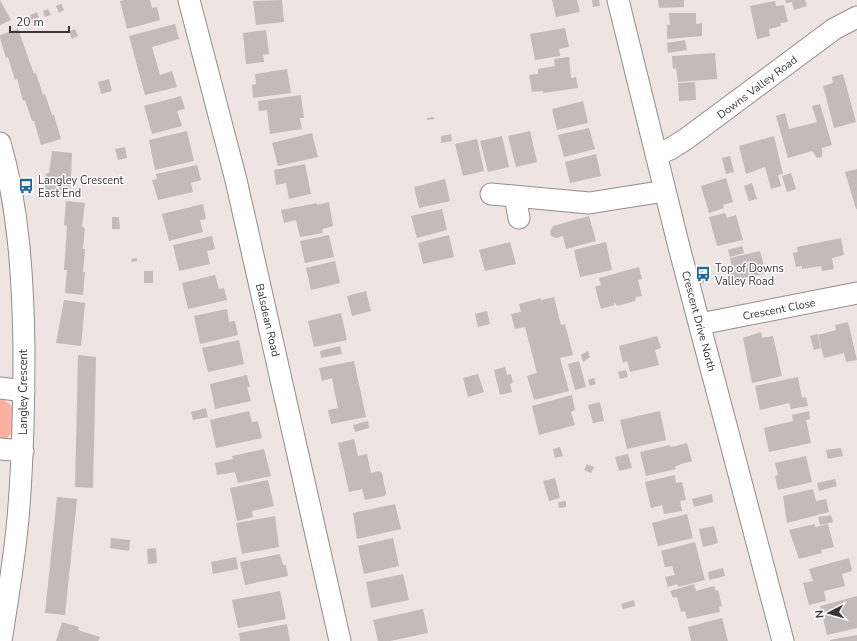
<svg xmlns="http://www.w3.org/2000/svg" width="857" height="641" viewBox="0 0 857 641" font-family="'Nunito Sans',sans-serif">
<rect width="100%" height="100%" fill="#eee4e2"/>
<path fill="#f9b2a2" d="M0,398C18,406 13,415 13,432L6,439L0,441Z"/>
<path fill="#c4bab8" d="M0,0L11,20L0,25Z
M124,0H150L152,8L157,7L160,20L127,29L120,1Z
M282,0L284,22L256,25L253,1Z
M552,0H577L580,12L556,17Z
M592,0H599L600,6L593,7Z
M658,0H684V7L659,8Z
M785,0H805L807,6L794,10L792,2L786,3Z
M775,1L776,6L784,5L788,22L780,23L781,26L769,29L770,36L757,39L750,6Z
M61,4L64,10L59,13L56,6Z
M48,9L51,15L45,17L43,11Z
M37,12L39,18L32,21L30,15Z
M669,13H696V24L702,23V36L667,39V25H670Z
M175,24L179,39L152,47L160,75L172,71L177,87L145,95L129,36Z
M565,28L569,47L559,49L560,56L535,60L530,34Z
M18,29L34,74L36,73L43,95L45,94L52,115H54L61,139L41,145L34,121H32L25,100L23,101L17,79L15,80L8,57L6,58L0,38V35Z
M75,29L78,36L72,39L69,31Z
M266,30L269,54L263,55L264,62L246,64L243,33Z
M685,40L687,50L668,53L667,43Z
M715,53L717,79L678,82L676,68L673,69L672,56Z
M569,57L571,78L576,77L578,88L543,93V91L532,92L529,75L538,74V69L555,66L554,59Z
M287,69L291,93L253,98L252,85L256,84L255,74Z
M843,74L856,122L834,128L823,86L833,83L832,77Z
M109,79L112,91L101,94L98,82Z
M695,82L696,100L679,101L678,83Z
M301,95L304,118H300L302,129L270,134L267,110L259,111L258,101Z
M181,96L185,109L177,111L182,126L152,134L144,106Z
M583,101L588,123L557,130L552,109Z
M820,104L832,145L822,148V157L817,158L812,151L788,158L776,116L785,113L789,129L817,122L812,106Z
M434,117V119L427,120V118Z
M589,128L595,149L564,157L558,135Z
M187,131L194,161L155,170L149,140Z
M530,131L537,162L516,167L508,136Z
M312,133L318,157L278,166L272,143Z
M451,134L452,141L441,143V136Z
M502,136L509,167L488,172L480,141Z
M774,136L783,174L778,175L781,186L771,189L765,167L746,174L739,146Z
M477,139L484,171L463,176L455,144Z
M125,147L127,158L118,160L115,149Z
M52,151L72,153L70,196L44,193L46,173H49Z
M596,154L601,176L570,183L565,162Z
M730,156L734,172L726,174L722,158Z
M305,164L311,194L289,199L286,183L276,185L274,170Z
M197,165L201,180L191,183L193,192L158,200L152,180L157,179L156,174Z
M857,169V209H856L845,172Z
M791,173L796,189L787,192L782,176Z
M726,178L733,202L723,205L724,208L709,213L701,186Z
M445,179L450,201L419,208L414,187Z
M752,183L757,199L749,201L744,186Z
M66,201L85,203L82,227L85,228L83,249H85L83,272H85L83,295L65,293L67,270H64L67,226L64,225Z
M329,202L333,226L322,229L323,233L300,237L296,220L284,223L281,210L317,203V205Z
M203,204L206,219L200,220L203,232L169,241L162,214Z
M442,209L447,230L417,238L411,216Z
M725,213L727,218L736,215L743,240L717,246L709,217Z
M589,216L596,241L566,249L563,236L556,238L551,236L550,231L553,226Z
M112,217H119L120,229H112Z
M329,235L334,257L305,263L300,241Z
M449,235L454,257L423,264L418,243Z
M212,236L215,249L207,251L210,264L179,271L173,245Z
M841,238L844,255L832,258L834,269L822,271L821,266L802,269V266L796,267L793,253L798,252L797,247Z
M510,242L516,264L485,271L479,250Z
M606,242L612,270L580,277L574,250Z
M742,246L744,253L730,257L728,250Z
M760,251L766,273L729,282L726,269L732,268L730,258Z
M137,258V261L132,262L131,259Z
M335,261L340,283L311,290L306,268Z
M639,267L642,279L638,280L642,296L636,297L635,301L617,306L614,302V305L601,309L595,287L601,285L599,278Z
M703,270L705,283L701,284L698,271Z
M144,271H153V283H144Z
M215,275L219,289L224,288L227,300L188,309L182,283Z
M366,291L371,311L352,316L347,296Z
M554,297L561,325L565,324L573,355L560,358L569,391L534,400L527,376L537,373L525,327L515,329L511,314L521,312L519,304L541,298V300Z
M64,300L85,303L81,346L56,343Z
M227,309L229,322L235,321L238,335L200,344L194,316Z
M487,311L490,324L478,327L475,314Z
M341,313L347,340L314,347L308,321Z
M848,322L857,360L846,362L844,353L824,358L818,335L836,330L835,325Z
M761,332L762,338L773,336L782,376L752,383L743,338Z
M817,334L821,348L814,350L810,336Z
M657,336L661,348L655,350L659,365L630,372L627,361L623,363L619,346Z
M239,340L244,364L208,372L202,348Z
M340,346L342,354L321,358L320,351Z
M588,351L590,357L583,362L581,355Z
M78,355L96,357L93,488L75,487Z
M354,361L366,417L331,424L328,410L338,408L335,394L332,378L322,381L319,368Z
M579,361L586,387L575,390L568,364Z
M505,367L507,375L511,374L513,383L510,384L512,392L500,395L494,370Z
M626,370L628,377L620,379L618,372Z
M478,374L484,392L468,397L463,378Z
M247,375L250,387H247L251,401L215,409L210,384Z
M798,377L802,398L806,397L808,406L791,409L789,403L760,410L755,386Z
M594,378L596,384L590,386L588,380Z
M572,395L575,410L571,412L575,425L539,435L532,406Z
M600,402L604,421L593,423L588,405Z
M206,408L208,417L193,420L191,412Z
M249,411L252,422L258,421L262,438L216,448L210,420Z
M660,411L666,440L627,449L620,420Z
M809,411L810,419L806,420L811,443L769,452L764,428L793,421L792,415Z
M368,421L369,428L355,432L353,425Z
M354,439L358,456L367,454L371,473L379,471L382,473L386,493L385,496L365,500L362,489L349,492L338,443Z
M687,443L692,461L681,464L675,467L676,469L646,476L640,452L670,445V447L676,446Z
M560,447L563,456L555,458L553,449Z
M841,448L843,456L828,459L826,450Z
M264,449L271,476L238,483L235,472L217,475L215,463L233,459L232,456Z
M628,454L632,468L619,471L615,457Z
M806,456L812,482L778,490L775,476L778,475L775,463Z
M587,464L594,467L591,473L584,470Z
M675,475L676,483L682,482L686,500L680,501L682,511L664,514L662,505L651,508L645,482Z
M555,478L560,498L549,501L543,481Z
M835,479L837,486L819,491L817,483Z
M268,480L274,506L252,511L253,517L237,521L230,488Z
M813,489L816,501L826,499L829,512L787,523L783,496Z
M712,494L713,502L694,507L692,499Z
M57,497L77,499L65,615L45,613Z
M566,501V507L559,508L558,502Z
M395,504L401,529L357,539L353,513Z
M687,514L693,538L658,546L652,523Z
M831,515L833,522L820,525L818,517Z
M275,516L279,547L242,554L236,523Z
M815,524V527L828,524L834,547L821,550L822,553L799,559L789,530Z
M714,526L718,543L703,547L699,529Z
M111,538L130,540L129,551L110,548Z
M393,538L399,566L364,574L358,546Z
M695,542L705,580L678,587L677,584L668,587L665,577L675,575L672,566L665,567L661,551Z
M156,548L157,563L148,564L147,549Z
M280,554L283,565H286L288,576L245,585L240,562Z
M236,557L238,569L213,574L211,562Z
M849,558L852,571L842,574L845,586L824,591L826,601L809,605L803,583L813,581L809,569Z
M723,568L725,576L709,580L708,572Z
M403,574L409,600L371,608L366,582Z
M694,584L696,591L714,586L716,591L718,590L722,606L719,607L720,612L687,619L685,611L681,612L677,597L673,598L670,591Z
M280,591L286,619L238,628L232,600Z
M857,596V628L827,635L820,606Z
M634,600L635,606L623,609L621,604Z
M423,609L428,633L390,641H378L373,620Z
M722,618L728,641H691L688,627Z
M62,622L79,627L78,630L100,637L98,641H56Z
M287,624L290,641H240L239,633Z
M857,635V641H830V640Z"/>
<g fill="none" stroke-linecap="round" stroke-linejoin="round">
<g stroke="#958c8a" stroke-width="23">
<path id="minor" d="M189,0L236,180L340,641
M618,0L679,247L783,641
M0,143C19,209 23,280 24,348C24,401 23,453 19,506C16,551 8,596 1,641
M656,155L670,149L686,139L834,29L857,17
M491,194L589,203L665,191
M515,196L519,218
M700,324L857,293
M0,388L24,391
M0,449L23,451"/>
</g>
<use href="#minor" stroke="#fff" stroke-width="21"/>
</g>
<defs>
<g id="bus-bare" transform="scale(1.2)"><path d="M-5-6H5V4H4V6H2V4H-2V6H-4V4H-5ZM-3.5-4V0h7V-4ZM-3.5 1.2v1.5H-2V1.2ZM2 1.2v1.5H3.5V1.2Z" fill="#1d699c" stroke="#fff" stroke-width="2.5" paint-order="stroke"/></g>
</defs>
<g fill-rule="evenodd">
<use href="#bus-bare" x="26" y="186"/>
<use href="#bus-bare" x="703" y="274"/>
</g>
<g text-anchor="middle" stroke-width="3" stroke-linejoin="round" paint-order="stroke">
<g font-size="11" fill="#3a3635" stroke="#fff">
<text transform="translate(757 87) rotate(-37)" y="4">Downs Valley Road</text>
<text transform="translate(779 309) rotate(-11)" y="4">Crescent Close</text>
<text transform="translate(268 320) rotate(77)" y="4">Balsdean Road</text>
<text transform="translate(699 321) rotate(75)" y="4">Crescent Drive North</text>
<text transform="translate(23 392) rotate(-90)" y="4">Langley Crescent</text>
</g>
<g font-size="11" fill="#3a3635" stroke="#fff" text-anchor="start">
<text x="38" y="184">Langley Crescent<tspan x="38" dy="13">East End</tspan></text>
<text x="715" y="272">Top of Downs<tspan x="715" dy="13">Valley Road</tspan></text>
</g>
</g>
<g transform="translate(829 613) rotate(264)" stroke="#ffffff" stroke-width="3" paint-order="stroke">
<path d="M0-3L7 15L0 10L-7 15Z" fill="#3a3635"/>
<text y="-6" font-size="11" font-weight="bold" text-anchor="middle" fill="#3a3635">N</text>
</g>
<path d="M10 26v6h59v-6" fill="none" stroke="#3a3635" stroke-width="2"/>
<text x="16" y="26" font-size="12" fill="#3a3635" stroke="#ffffff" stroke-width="3" paint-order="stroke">20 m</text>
</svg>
